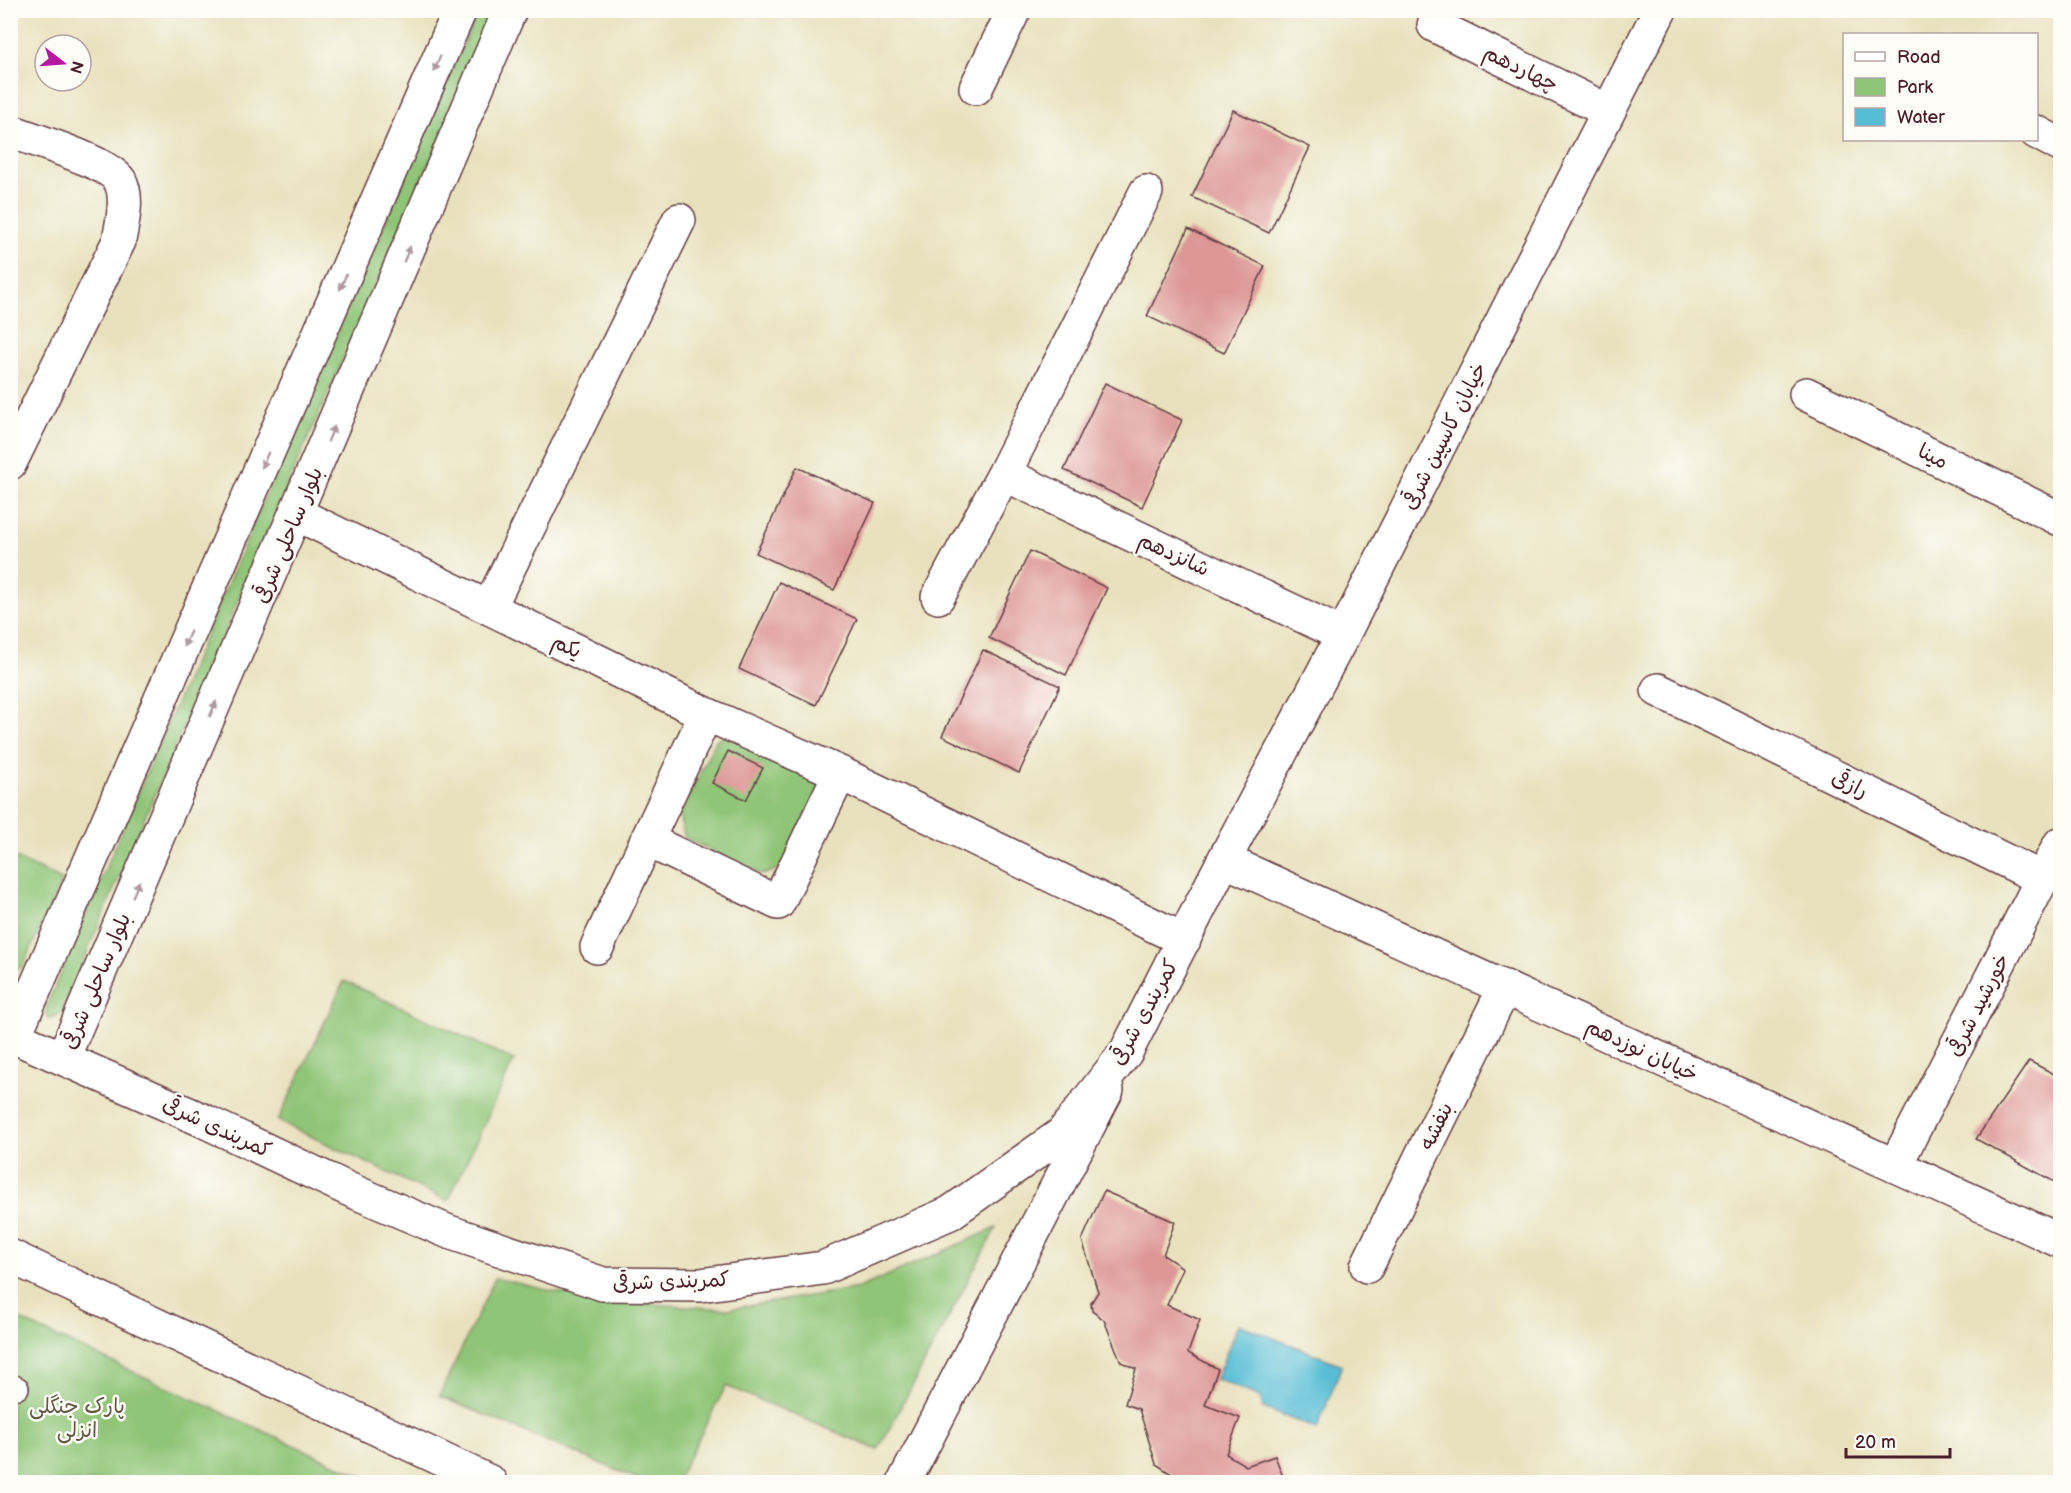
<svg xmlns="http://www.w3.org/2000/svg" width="2071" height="1493" viewBox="0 0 2071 1493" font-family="'Balsamiq Sans','Playpen Sans Arabic',sans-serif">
<rect width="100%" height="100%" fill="#fdfcf7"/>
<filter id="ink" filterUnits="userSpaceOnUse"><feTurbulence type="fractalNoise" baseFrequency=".0167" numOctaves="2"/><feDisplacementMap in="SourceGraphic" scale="12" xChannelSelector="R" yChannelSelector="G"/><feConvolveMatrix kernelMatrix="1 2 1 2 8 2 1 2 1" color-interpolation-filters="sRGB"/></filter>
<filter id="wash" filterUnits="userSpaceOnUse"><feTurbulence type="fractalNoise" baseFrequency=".008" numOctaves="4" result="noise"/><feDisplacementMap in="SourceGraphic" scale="24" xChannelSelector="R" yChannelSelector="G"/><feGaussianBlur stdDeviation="1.35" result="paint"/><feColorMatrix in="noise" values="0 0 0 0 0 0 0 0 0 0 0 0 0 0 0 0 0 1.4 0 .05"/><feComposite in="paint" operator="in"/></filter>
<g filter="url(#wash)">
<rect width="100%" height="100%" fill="#e9e1bd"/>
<path fill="#8fc577" stroke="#6c7251" stroke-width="1.5" d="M478,11H496L284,493L60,1015L48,1018L46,1007L270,485Z
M741,729L810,766L821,789L786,866L763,875L685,838L679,816L716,740Z
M11,856L62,880L23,966L11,973Z
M344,981L514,1060L448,1201L278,1121Z
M996,1228L878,1450L726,1386L676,1482H645L439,1396L495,1278L592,1300L728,1309L859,1288Z
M11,1316L375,1482H11Z"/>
<path fill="#57bdd5" stroke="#506e80" stroke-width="1.5" d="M1238,1324L1342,1365L1317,1429L1263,1408L1260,1397L1216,1379Z"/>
<g id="blocks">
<path fill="#dd9896" d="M1233,110L1310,147L1269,233L1192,197Z
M1188,229L1265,266L1224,353L1147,316Z
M1105,383L1182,420L1142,507L1064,470Z
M797,467L875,503L834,590L756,553Z
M1030,551L1107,588L1066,675L989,638Z
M779,582L857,619L816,705L739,669Z
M983,650L1060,686L1019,773L942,736Z
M728,751L763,768L746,800L712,783Z
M2029,1061L2060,1077V1185L1976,1139Z
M1104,1191L1175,1222L1163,1255L1183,1268L1167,1305L1200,1320L1188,1353L1218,1369L1205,1405L1240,1418L1226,1454L1246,1466L1275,1456L1285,1482H1171L1173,1475L1156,1464L1139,1409L1125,1404L1136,1369L1121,1362L1104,1320L1092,1311L1091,1303L1098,1292L1082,1240Z"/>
</g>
</g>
<g filter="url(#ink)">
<use href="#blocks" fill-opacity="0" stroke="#623c41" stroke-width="1.5"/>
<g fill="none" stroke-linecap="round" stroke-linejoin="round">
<g stroke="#623c41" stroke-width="24">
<path id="service" d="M10,1384L18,1388"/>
</g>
<g stroke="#623c41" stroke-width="36">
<path id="minor" d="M1434,25L1608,111
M976,88L1014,10
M10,131C32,139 110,163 120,181C129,198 122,223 119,241L10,463
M2036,132L2060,145
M1146,192L1004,474L1343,635
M1806,394L2060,519
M297,514L706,714L840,773L1184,940
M938,597L1004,474
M489,608L679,220
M1658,690L2043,879
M647,840L778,903L840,773
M597,947L706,714
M1367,1266L1505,987
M904,1482L1107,1090"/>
</g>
<g stroke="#623c41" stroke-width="36">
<path id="tertiary" d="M1224,860L2060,1241
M10,1035L200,1119L348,1189L449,1232L603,1284L700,1285L823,1268L950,1213L1062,1134L1126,1052L1224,860L1343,635L1660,10
M14,1037L460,10
M63,1058L510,10
M1895,1166L2060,844
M10,1256L490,1482"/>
</g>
<use href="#service" stroke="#fff" stroke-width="21"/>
<use href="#minor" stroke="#fff" stroke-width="33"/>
<use href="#tertiary" stroke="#fff" stroke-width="33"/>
</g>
<defs><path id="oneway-solid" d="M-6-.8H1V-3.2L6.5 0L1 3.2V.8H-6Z" transform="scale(1.5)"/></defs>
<g fill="#ae9aa0">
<use href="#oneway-solid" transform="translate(437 64) rotate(113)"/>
<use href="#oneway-solid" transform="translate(407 254) rotate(-67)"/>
<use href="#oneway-solid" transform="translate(343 282) rotate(113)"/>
<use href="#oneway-solid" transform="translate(331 434) rotate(-67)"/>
<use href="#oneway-solid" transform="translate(265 460) rotate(113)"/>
<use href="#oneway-solid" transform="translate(187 639) rotate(114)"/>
<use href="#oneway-solid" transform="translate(213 709) rotate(-67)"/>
<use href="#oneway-solid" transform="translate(136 889) rotate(-67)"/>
</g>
</g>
<g text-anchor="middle" stroke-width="5" stroke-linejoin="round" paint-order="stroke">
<g font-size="21" fill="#4a1f2b" stroke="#fdfcf7">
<text transform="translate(1521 68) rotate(26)" y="7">چهاردهم</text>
<text transform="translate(1444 436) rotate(-63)" y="7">خیابان کاسپین شرقی</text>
<text transform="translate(1933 456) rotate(26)" y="7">مینا</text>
<text transform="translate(288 535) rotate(-67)" y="7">بلوار ساحلی شرقی</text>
<text transform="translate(1174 554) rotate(25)" y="7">شانزدهم</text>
<text transform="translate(567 646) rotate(26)" y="7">یکم</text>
<text transform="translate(1850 784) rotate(26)" y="7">رازقی</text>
<text transform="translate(96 981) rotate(-67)" y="7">بلوار ساحلی شرقی</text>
<text transform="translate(1978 1005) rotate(-63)" y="7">خورشید شرقی</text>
<text transform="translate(1144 1012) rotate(-61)" y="7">کمربندی شرقی</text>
<text transform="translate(1642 1050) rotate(25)" y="7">خیابان نوزدهم</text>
<text transform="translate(1436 1126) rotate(-64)" y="7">بنفشه</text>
<text transform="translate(217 1127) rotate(25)" y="7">کمربندی شرقی</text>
<text transform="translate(671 1281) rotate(-2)" y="7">کمربندی شرقی</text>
</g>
<g font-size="21" fill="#625946" stroke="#fdfcf7">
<text x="77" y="1413">پارک جنگلی<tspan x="77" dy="24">انزلی</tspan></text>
</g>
</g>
<rect width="2071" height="1493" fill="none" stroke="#fdfcf7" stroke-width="36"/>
<rect x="1843" y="33" width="195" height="108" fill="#fdfcf7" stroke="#b5a4a5" stroke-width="1.5"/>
<rect x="1855" y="52" width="30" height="9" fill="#ffffff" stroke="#b5a4a5" stroke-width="1.5"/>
<text x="1897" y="63" font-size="18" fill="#4a1f2b">Road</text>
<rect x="1855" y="78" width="30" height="18" fill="#8fc577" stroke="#b5a4a5" stroke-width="1.5"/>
<text x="1897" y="93" font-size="18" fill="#4a1f2b">Park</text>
<rect x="1855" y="108" width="30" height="18" fill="#57bdd5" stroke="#b5a4a5" stroke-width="1.5"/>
<text x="1897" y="123" font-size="18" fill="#4a1f2b">Water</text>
<g transform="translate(63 63) rotate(107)"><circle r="28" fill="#fdfcf7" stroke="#b5a4a5" stroke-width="1.5"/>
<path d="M0-4.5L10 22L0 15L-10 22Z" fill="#b5179e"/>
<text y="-9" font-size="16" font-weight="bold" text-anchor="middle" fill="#4a1f2b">N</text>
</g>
<path d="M1846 1448v9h104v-9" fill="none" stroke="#4a1f2b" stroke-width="3"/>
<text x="1855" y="1448" font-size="18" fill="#4a1f2b" stroke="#fdfcf7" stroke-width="4.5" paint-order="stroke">20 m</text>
</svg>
